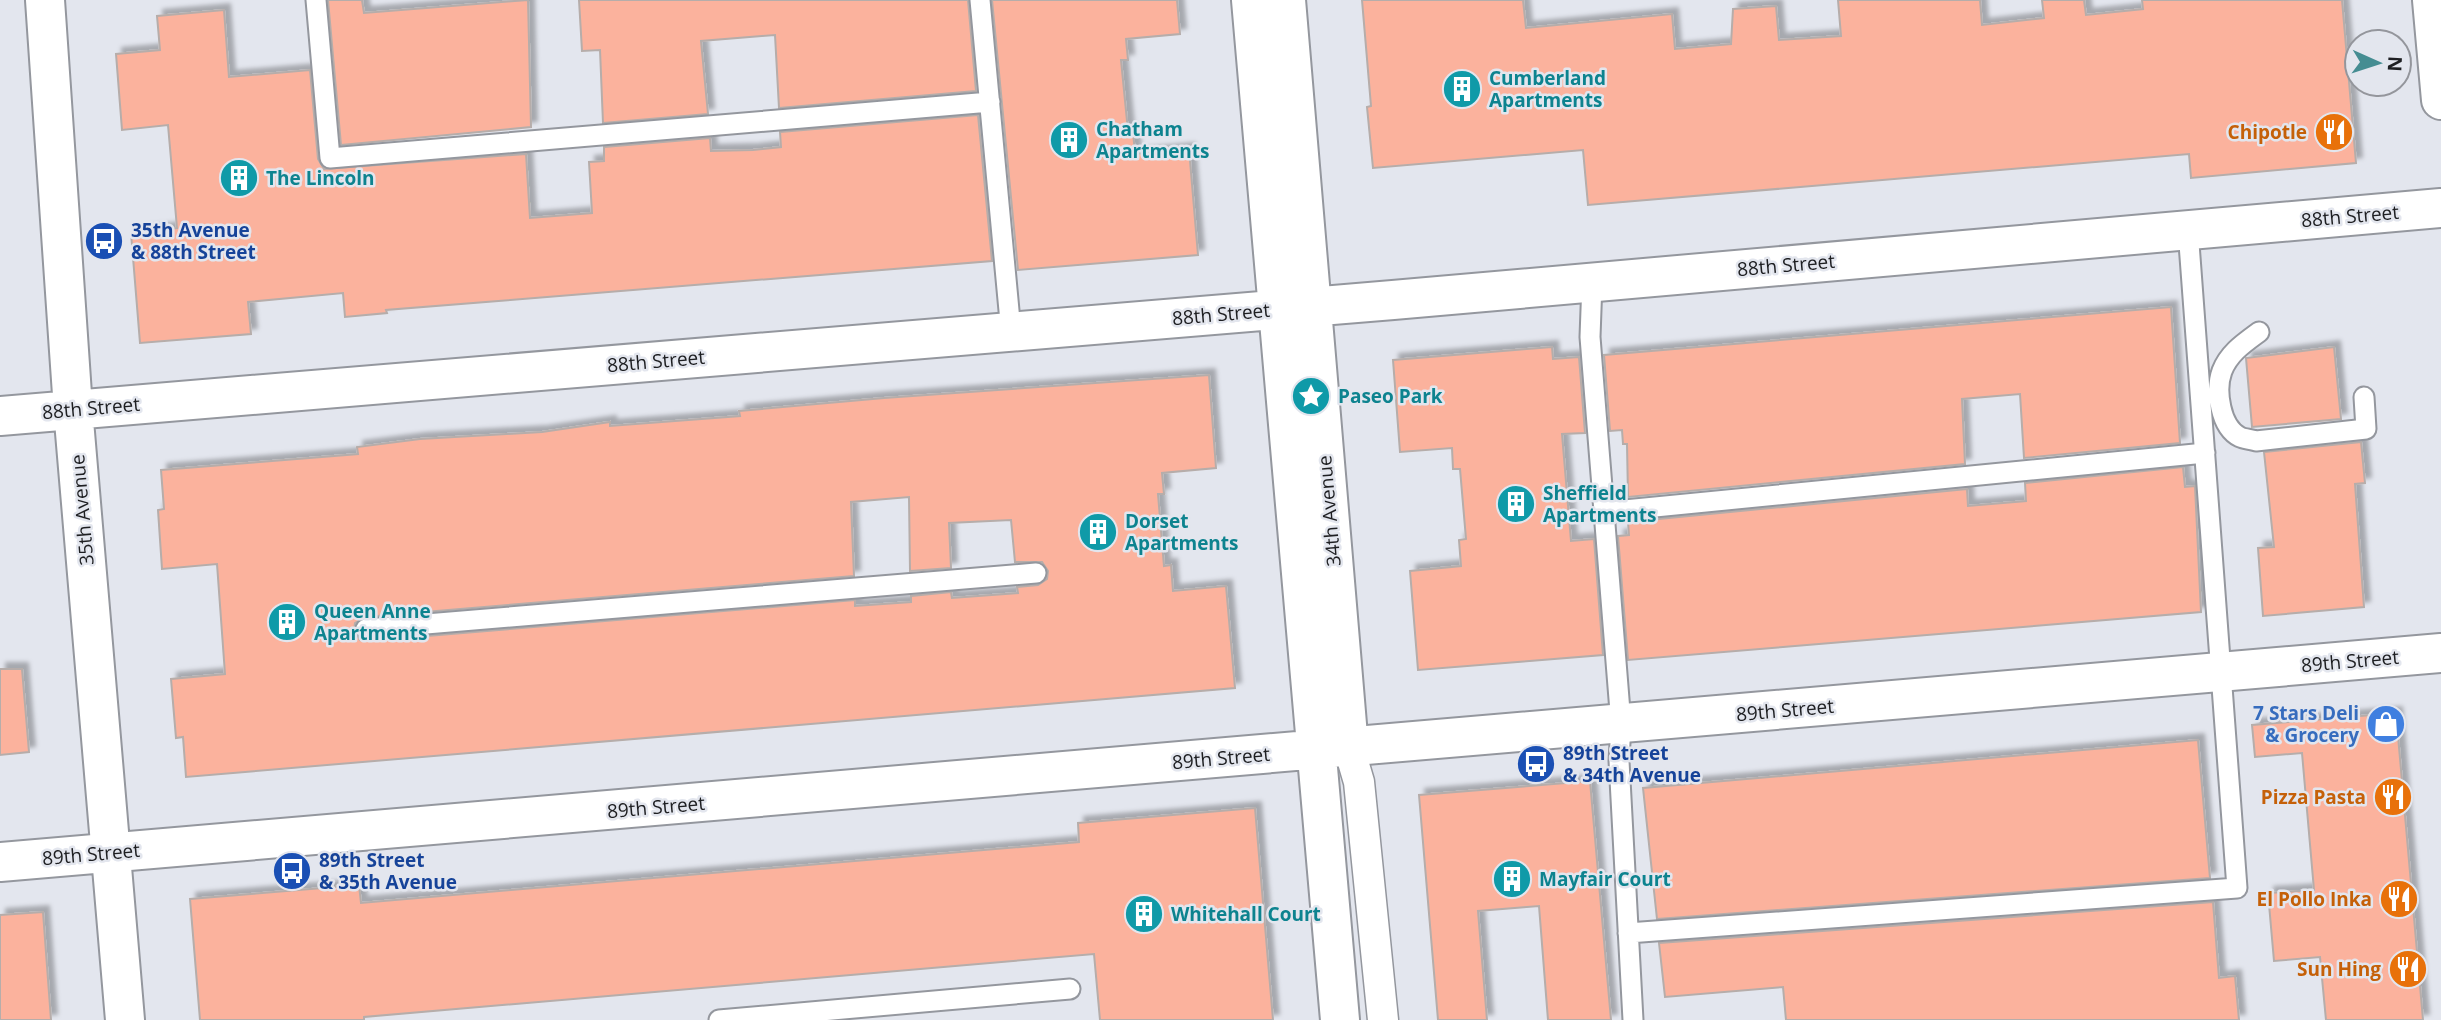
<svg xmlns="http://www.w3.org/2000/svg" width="2441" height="1020" viewBox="0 0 2441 1020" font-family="'Open Sans',sans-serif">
<defs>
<filter id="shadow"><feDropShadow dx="6" dy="-6" stdDeviation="2" flood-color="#0004"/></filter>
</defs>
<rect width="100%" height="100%" fill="#e3e6ee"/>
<path fill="#fbb29d" stroke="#b6adaa" stroke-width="2" fill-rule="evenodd" filter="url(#shadow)" d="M328,0H362L364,13L528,0L531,127L341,145Z
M579,0H968L976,91L779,108L775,35L701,41L708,114L603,123L600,50L582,51Z
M992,0H1177L1180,34L1126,39L1128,60H1121L1128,131H1133L1135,154L1189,149L1198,255L1018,270Z
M1362,0H1523L1526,28L1672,14L1675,49L1731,44L1733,9L1776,6L1779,40L1841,36L1838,0H1980L1982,25L2044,18L2042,0H2084L2086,15L2143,9L2142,0H2342L2356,163L2191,178L2189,154L1588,205L1583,150L1373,168L1367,107L1371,106Z
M224,10L229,77L310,70L318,159L324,169L526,154L530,218L592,213L589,162L604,161V147L710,138L711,151L753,150L781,147L780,132L978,115L992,261L386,310L387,313L345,317L343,293L248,302L251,334L140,343L131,233L177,228L168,125L122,130L116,54L160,50L157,16Z
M2171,307L2180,443L2024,458L2020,394L1962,399L1965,464L1628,497L1627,444H1623L1622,430L1610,431L1604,355Z
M1552,347L1553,359L1579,357L1585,433L1562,434L1571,541L1594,539L1603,655L1418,670L1410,571L1461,566L1459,540L1466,539L1460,469H1453L1452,448L1400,452L1393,360Z
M2334,347L2341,419L2252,427L2246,358Z
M1209,375L1216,468L1162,473L1164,494H1158L1164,566L1171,565L1173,591L1226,586L1235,688L186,777L183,737L176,738L171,679L225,674L217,564L162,569L158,510L164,509L161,470L358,454L357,447L420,439L542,432L610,422V426L740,416L739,411L884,398ZM909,497L910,571L951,568L949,523L1011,520L1015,562H1042L1048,571L1047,579L1038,585L1017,587L1018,593L952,598L951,592L911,596V602L855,606V600L367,641L360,640L354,631L355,623L365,617L854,576L851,502Z
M2361,442L2365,483L2355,484L2364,607L2263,616L2258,548L2274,547L2264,452Z
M2183,467L2185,487L2195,486L2201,612L1628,660L1618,536L1629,535L1628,522L1967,489L1968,506L2026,501L2025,483Z
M0,669H22L29,752L0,755Z
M2396,713L2423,1020H2326L2320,957L2274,961L2268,893L2314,890L2302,753L2255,757L2252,725Z
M2198,740L2210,878L1657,919L1643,788Z
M1590,781L1611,1020H1548L1539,906L1478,911L1487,1020H1438L1419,795Z
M1255,808L1273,1020H1100L1094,954L364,1017V1020H200L190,899L359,885L361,903L499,891L1079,842L1078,823Z
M2213,902L2219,978L2235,976L2239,1020H1786L1783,987L1665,997L1659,943Z
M43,912L51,1020H0V915Z"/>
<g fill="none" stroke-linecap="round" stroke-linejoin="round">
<g stroke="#94979e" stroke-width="23">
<path id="service" d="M316,0L330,158L990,102
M980,0L1011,332
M1592,282L1590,337L1621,724L1619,761L1633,1020
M2259,332C2244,343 2229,353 2222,371C2215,390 2220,427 2240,437C2244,439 2251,439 2256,441L2366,429L2364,397
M1604,512L2205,453
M366,629L1036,573
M1628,933L2237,888L2188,230
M719,1020L1070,989"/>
</g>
<g stroke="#94979e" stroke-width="33">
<path id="pedestrian" d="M1349,748L1359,782L1383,1020"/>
</g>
<g stroke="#94979e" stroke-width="42">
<path id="minor" d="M45,0L73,409L125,1020
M1251,0L1340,1020
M1286,0L1349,748
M0,416L1393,300L2441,208
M0,862L2441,653"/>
</g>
<g stroke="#94979e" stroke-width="42">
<path id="primary" d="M2432,0L2441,100"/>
</g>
<use href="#service" stroke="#fff" stroke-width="19"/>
<use href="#pedestrian" stroke="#fff" stroke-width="30"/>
<use href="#minor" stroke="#fff" stroke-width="38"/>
<use href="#primary" stroke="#fff" stroke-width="38"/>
</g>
<defs>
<g id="building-disc" transform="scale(2.0125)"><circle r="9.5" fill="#0f9aa8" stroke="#e3e6ee"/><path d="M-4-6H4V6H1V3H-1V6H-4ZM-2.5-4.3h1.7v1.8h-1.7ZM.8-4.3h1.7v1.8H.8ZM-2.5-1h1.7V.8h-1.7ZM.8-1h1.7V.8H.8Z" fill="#fff"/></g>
<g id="restaurant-disc" transform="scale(2.0125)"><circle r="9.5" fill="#e8710a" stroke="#e3e6ee"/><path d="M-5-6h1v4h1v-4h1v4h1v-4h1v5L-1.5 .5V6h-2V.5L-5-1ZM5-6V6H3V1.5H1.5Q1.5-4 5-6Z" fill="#fff"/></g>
<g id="bus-disc" transform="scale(2.0125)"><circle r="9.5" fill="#1a4fb4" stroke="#e3e6ee"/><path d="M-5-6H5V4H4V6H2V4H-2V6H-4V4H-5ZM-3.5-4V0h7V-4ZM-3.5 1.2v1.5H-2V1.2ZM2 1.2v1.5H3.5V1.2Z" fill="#fff"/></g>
<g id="sight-disc" transform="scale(2.0125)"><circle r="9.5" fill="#0f9aa8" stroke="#e3e6ee"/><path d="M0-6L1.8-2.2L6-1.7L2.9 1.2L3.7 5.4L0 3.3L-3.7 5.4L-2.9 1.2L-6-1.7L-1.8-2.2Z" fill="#fff"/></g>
<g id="shop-disc" transform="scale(2.0125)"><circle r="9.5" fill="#3f7fe0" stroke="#e3e6ee"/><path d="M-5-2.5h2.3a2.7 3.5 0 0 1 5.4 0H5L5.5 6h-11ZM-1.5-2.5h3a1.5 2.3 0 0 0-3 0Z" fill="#fff"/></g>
</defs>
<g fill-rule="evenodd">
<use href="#building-disc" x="1462" y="89"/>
<use href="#restaurant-disc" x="2334" y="132"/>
<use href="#building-disc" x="1069" y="140"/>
<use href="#building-disc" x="239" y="178"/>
<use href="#bus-disc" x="104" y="241"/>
<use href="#sight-disc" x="1311" y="396"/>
<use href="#building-disc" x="1516" y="504"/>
<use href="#building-disc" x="1098" y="532"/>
<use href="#building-disc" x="287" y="622"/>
<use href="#shop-disc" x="2386" y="724"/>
<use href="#bus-disc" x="1536" y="764"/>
<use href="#restaurant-disc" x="2393" y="797"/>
<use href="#bus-disc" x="292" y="871"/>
<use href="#building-disc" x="1512" y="879"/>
<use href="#restaurant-disc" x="2399" y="899"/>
<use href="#building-disc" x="1144" y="914"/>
<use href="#restaurant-disc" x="2408" y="969"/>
</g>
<g text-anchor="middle" stroke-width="5" stroke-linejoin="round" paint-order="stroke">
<g font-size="19" font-weight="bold" fill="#0d838f" stroke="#e3e6ee" text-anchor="start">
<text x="1489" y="85">Cumberland<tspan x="1489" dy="22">Apartments</tspan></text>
<text x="1096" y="136">Chatham<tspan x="1096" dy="22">Apartments</tspan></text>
<text x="266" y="185">The Lincoln</text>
<text x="1338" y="403">Paseo Park</text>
<text x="1543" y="500">Sheffield<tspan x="1543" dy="22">Apartments</tspan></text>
<text x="1125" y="528">Dorset<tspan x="1125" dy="22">Apartments</tspan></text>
<text x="314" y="618">Queen Anne<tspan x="314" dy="22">Apartments</tspan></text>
<text x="1539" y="886">Mayfair Court</text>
<text x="1171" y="921">Whitehall Court</text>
</g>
<g font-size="19" font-weight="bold" fill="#c56008" stroke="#e3e6ee" text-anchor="end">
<text x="2307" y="139">Chipotle</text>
<text x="2366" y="804">Pizza Pasta</text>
<text x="2372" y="906">El Pollo Inka</text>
<text x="2381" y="976">Sun Hing</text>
</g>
<g font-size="19" fill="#1e1f22" stroke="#e3e6ee">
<text transform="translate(2350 216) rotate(-5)" y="7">88th Street</text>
<text transform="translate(1786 265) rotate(-5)" y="7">88th Street</text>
<text transform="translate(1221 314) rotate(-5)" y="7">88th Street</text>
<text transform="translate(656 361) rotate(-5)" y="7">88th Street</text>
<text transform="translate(91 408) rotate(-5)" y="7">88th Street</text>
<text transform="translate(82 510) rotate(-95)" y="7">35th Avenue</text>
<text transform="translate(1329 511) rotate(-95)" y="7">34th Avenue</text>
<text transform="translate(2350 661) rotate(-5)" y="7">89th Street</text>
<text transform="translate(1785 710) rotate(-5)" y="7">89th Street</text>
<text transform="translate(1221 758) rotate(-5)" y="7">89th Street</text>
<text transform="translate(656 807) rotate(-5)" y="7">89th Street</text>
<text transform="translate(91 854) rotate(-5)" y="7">89th Street</text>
</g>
<g font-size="19" font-weight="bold" fill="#164399" stroke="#e3e6ee" text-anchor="start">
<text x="131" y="237">35th Avenue<tspan x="131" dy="22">&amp; 88th Street</tspan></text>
<text x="1563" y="760">89th Street<tspan x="1563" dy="22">&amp; 34th Avenue</tspan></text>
<text x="319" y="867">89th Street<tspan x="319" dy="22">&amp; 35th Avenue</tspan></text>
</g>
<g font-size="19" font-weight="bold" fill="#366cbe" stroke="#e3e6ee" text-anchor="end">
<text x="2359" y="720">7 Stars Deli<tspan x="2359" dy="22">&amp; Grocery</tspan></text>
</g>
</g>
<g transform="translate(2378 63) rotate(93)"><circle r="33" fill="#e3e6ee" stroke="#94969c" stroke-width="2"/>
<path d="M0-5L12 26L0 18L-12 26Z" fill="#458d92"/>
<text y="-10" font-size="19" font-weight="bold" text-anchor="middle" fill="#1e1f22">N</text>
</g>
</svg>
